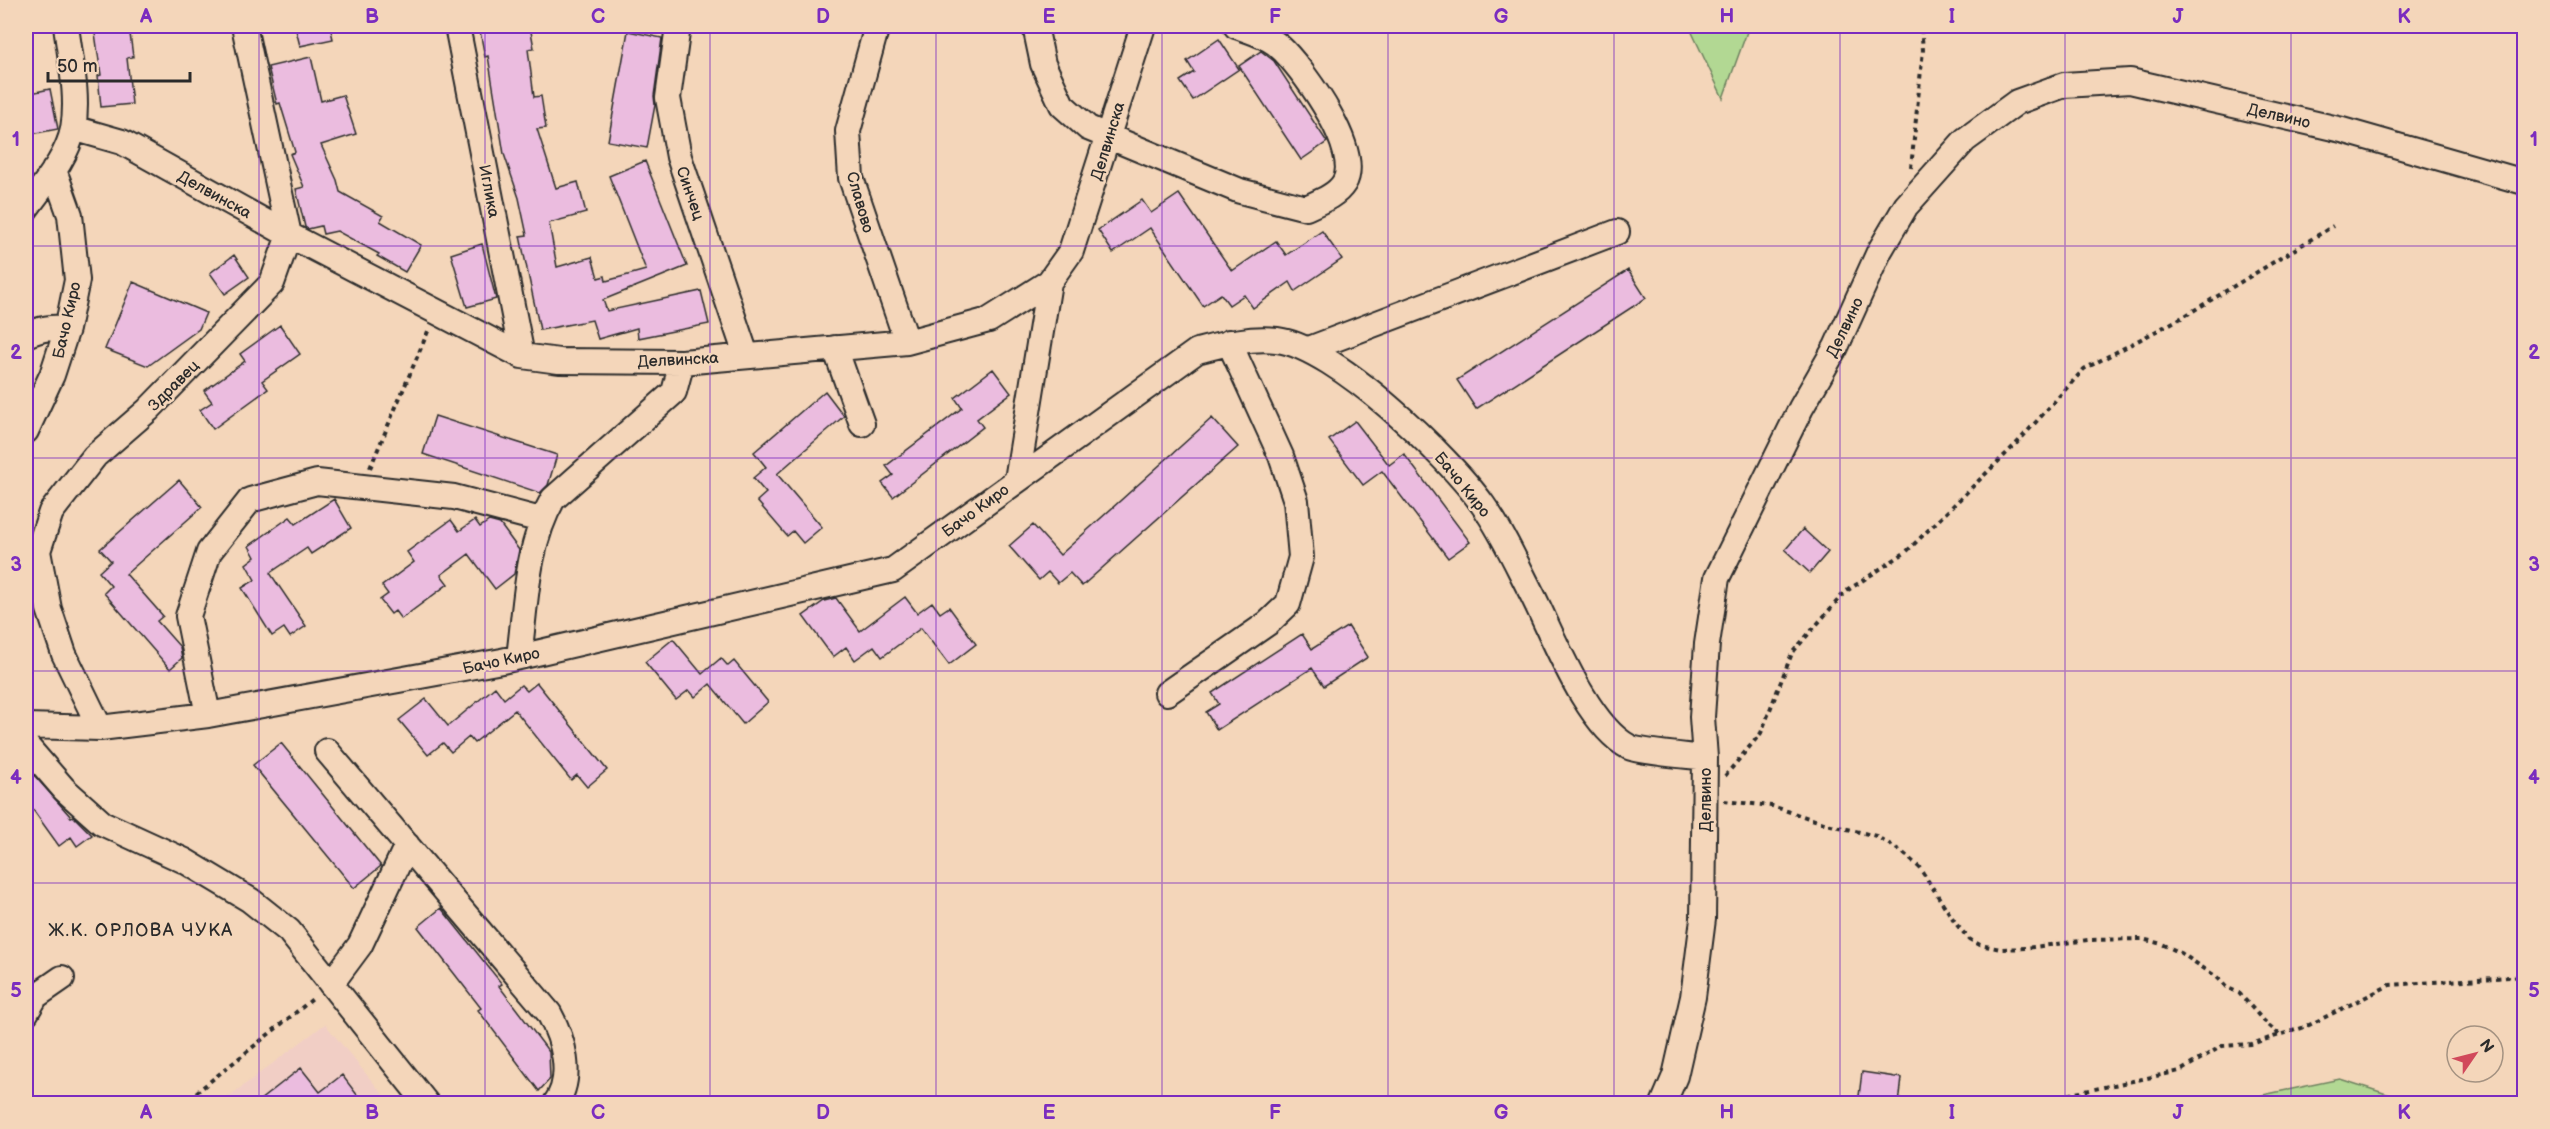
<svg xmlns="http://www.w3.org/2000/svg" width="2550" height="1129" viewBox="0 0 2550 1129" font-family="'Balsamiq Sans',sans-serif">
<rect width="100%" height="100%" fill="#f4d6ba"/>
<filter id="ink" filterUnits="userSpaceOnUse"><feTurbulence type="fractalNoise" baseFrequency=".0167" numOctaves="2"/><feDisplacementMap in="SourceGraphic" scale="12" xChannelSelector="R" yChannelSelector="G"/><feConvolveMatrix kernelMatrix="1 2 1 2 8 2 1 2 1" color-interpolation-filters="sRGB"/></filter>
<g filter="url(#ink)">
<path fill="#f1cec5" d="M325,1024L390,1103L219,1104Z"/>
<path fill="#b2d893" stroke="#6e825f" stroke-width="1.5" d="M1689,26H1769L1748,29L1723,98Z
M2340,1079L2415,1103H2241L2263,1095Z"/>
<path fill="#ebbcdf" stroke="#2b2b2b" stroke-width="1.5" d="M94,26H129L133,57L127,58L132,104L101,107L98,76L101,75Z
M295,26H330L333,39L300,46Z
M479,26H530L534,48L528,49L534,97L541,96L546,128L537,129L556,188L578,182L586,213L549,223L557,267L592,257L598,278L605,276L606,281L646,270L609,176L645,161L687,266L603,300L607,311L701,291L709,324L638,338L637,328L598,339L592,320L540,330L520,236L527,235L519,198L504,154L488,56L485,57Z
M628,31L662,38L654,96L655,105L647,148L608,141Z
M1219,39L1239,69L1193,100L1180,81L1194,72L1187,61Z
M1261,51L1274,61L1327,142L1301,160L1239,66Z
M311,57L321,101L343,95L356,134L321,145L337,180L340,192L383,216L380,221L421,245L405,272L377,256L379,254L337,231L323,234L321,226L308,229L305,227L296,189L304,187L290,154L295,152L280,103L277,104L268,67Z
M50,89L58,129L26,135V94Z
M1179,194L1232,271L1276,241L1286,255L1322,231L1342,259L1295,291L1290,282L1253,308L1244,295L1229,305L1221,294L1203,306L1150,228L1113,253L1098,230L1142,200L1151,213Z
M482,244L496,299L467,307L451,254Z
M234,255L249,277L225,294L210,273Z
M1628,270L1646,298L1476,409L1457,380Z
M133,282L206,313L199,329L148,366L105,349Z
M280,325L300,354L262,381L268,389L213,429L200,410L212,402L204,391L245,361L240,354Z
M993,369L1011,393L977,419L983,427L893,497L882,483L893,475L886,466L962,408L955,398Z
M825,391L844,416L777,474L822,527L803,543L793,531L787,536L757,501L766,493L753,478L766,467L754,452Z
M435,416L557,455L548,485L540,493L423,454Z
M1212,418L1238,447L1082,586L1070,573L1058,583L1048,572L1039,580L1009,546L1033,525L1060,555Z
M1355,421L1389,465L1404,454L1470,542L1448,558L1382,471L1363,485L1329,440Z
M179,480L202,507L126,574L163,616L157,621L180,647L182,658L170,669L104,593L111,586L99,572L111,561L100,549Z
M334,499L351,528L311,554L307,548L270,573L306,626L290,637L284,628L272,636L242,588L255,580L246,564L255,557L249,546L290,517L296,524Z
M451,520L459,531L475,520L480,527L489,521L500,524L519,550L514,574L495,589L469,554L441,575L448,584L401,619L395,611L391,614L380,600L388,594L382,586L414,562L407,552Z
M1803,529L1828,552L1810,573L1785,550Z
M905,597L917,613L932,602L940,613L949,607L976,644L949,665L921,628L882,657L874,646L855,660L846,647L833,657L803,616L824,601L836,598L860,631Z
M1348,626L1368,657L1324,686L1312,668L1217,730L1206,712L1219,704L1212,693L1302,634L1312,649Z
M673,639L702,674L721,658L728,666L734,661L768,702L743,724L710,684L695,697L689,690L676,700L645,662Z
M537,683L607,770L587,787L577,775L571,780L515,710L474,743L469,737L451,752L443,743L428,755L399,720L426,699L448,726L495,687L504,699L521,685L527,691Z
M281,743L381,866L354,888L253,765Z
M26,766L71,817L73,816L92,835L77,846L71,837L59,846L26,800Z
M441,908L502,984L499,986L549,1052L550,1079L539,1091L478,1010L481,1008L418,927Z
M301,1068L320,1092L342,1075L364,1104H255Z
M1862,1072L1902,1078L1899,1104H1858Z"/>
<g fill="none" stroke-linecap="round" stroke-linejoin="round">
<g stroke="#2b2b2b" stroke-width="28">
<path id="minor" d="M457,26L522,356
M678,26L668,98L679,157L746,355
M877,26L848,131L851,178L907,342
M1035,26L1043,64L1062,105L1088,128L1240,191L1306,208C1319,202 1336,196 1344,183C1363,152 1306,74 1284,51C1271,37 1253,32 1236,26
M73,128L122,142L289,235L522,356L559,361L682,362L907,342L989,320L1049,282L1071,251L1143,26
M26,209C43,185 67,159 73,129C79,96 70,58 66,26
M26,335C40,329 52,326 67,329
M835,348L862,424
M1309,349L1617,232
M26,431L52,375L67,329L77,280L70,215L54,170
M1017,480L1049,282
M519,657C526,604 526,546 553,499L674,392L682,362
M1167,693L1268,623L1288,604L1301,557L1296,501L1281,456L1229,342
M208,715L188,616L209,552L250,500L317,482L454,497L541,520
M26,726L100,728L208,715L502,661L893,570L1197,351C1224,344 1249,337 1277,340C1335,347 1449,457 1483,505C1503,533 1517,565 1533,596C1554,638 1587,725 1629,747C1639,752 1690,756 1705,758
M100,728L64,654L49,609L38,551L51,512L95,456L148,410L272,283L289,235L244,26
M26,745L64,789L102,823L185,861L250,900L289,931L427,1104
M327,751L549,1013C563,1039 575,1077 555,1104
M331,984L360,945L407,845
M26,1013L36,996L62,978
M1663,1104L1675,1076L1693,997L1703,919L1705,758L1702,717L1707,644L1717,578L1801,408L1836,347L1879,252L1906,206L1965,140L2017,102L2064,85L2130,81L2342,130L2524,182"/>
</g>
<path stroke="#2b2b2b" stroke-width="4" stroke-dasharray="4.5 4.5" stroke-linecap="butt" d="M1911,168L1923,50L1921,26
M370,468L429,329
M1725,776L1761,733L1792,653L1845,592L1906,552L2016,444L2084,369L2183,317L2333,226
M1724,801L1772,806L1827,824L1876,836L1902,852L1919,867L1957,925L1969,939L1980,945L2001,949L2026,948L2088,940L2142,939L2162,944L2181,953L2218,978L2226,987L2239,993L2262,1019L2280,1035
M182,1104L315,997
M2024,1104L2180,1071L2222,1046L2251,1044L2305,1027L2390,985L2524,976"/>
<use href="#minor" stroke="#f4d6ba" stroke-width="24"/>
</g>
</g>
<path fill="none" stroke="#7b2cbf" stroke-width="1.5" stroke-opacity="0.55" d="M259,26V1104M485,26V1104M710,26V1104M936,26V1104M1162,26V1104M1388,26V1104M1614,26V1104M1840,26V1104M2065,26V1104M2291,26V1104M26,246H2524M26,458H2524M26,671H2524M26,883H2524"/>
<g text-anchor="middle" stroke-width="5" stroke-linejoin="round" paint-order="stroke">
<g font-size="16" fill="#2b2b2b" stroke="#f4d6ba">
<text transform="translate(2279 115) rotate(13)" y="6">Делвино</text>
<text transform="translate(1107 141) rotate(-73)" y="6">Делвинска</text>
<text transform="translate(490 191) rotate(79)" y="6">Иглика</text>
<text transform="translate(691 193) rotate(71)" y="6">Синчец</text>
<text transform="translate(215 194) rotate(29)" y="6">Делвинска</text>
<text transform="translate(861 202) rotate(74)" y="6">Славово</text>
<text transform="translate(66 320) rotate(-77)" y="6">Бачо Киро</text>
<text transform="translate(1844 327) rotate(-64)" y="6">Делвино</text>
<text transform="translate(678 359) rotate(-3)" y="6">Делвинска</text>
<text transform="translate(173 385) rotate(-45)" y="6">Здравец</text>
<text transform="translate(1463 484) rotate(51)" y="6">Бачо Киро</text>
<text transform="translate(975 510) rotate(-36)" y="6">Бачо Киро</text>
<text transform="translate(501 660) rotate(-12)" y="6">Бачо Киро</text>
<text transform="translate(1705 800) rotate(-90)" y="6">Делвино</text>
</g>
<g font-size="18" letter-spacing="1.5" fill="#2b2b2b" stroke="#f4d6ba">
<text x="141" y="936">Ж.К. ОРЛОВА ЧУКА</text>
</g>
</g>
<rect width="2550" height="1129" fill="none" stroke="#f4d6ba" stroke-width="66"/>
<g transform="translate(2475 1054) rotate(55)"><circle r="28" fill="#f4d6ba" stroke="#a49281" stroke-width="1.5"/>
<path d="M0-4.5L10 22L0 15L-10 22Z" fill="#d1495b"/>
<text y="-9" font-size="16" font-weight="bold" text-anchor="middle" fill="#2b2b2b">N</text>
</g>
<path d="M48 72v9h142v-9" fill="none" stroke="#2b2b2b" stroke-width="3"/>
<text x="57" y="72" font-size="18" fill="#2b2b2b" stroke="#f4d6ba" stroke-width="4.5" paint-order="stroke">50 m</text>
<rect x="33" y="33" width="2484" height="1063" fill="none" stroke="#7b2cbf" stroke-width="2"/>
<g font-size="20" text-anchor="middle" font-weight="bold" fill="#7b2cbf">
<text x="146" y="23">A</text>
<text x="372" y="23">B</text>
<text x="598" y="23">C</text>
<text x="823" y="23">D</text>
<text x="1049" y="23">E</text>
<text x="1275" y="23">F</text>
<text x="1501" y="23">G</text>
<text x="1727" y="23">H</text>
<text x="1952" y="23">I</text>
<text x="2178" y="23">J</text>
<text x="2404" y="23">K</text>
<text x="16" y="146">1</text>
<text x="2534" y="146">1</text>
<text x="16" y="359">2</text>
<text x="2534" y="359">2</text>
<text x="16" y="571">3</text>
<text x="2534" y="571">3</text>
<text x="16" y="784">4</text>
<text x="2534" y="784">4</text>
<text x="16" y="997">5</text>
<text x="2534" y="997">5</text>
<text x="146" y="1119">A</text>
<text x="372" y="1119">B</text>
<text x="598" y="1119">C</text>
<text x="823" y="1119">D</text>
<text x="1049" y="1119">E</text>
<text x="1275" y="1119">F</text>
<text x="1501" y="1119">G</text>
<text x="1727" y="1119">H</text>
<text x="1952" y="1119">I</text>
<text x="2178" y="1119">J</text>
<text x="2404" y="1119">K</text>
</g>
</svg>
